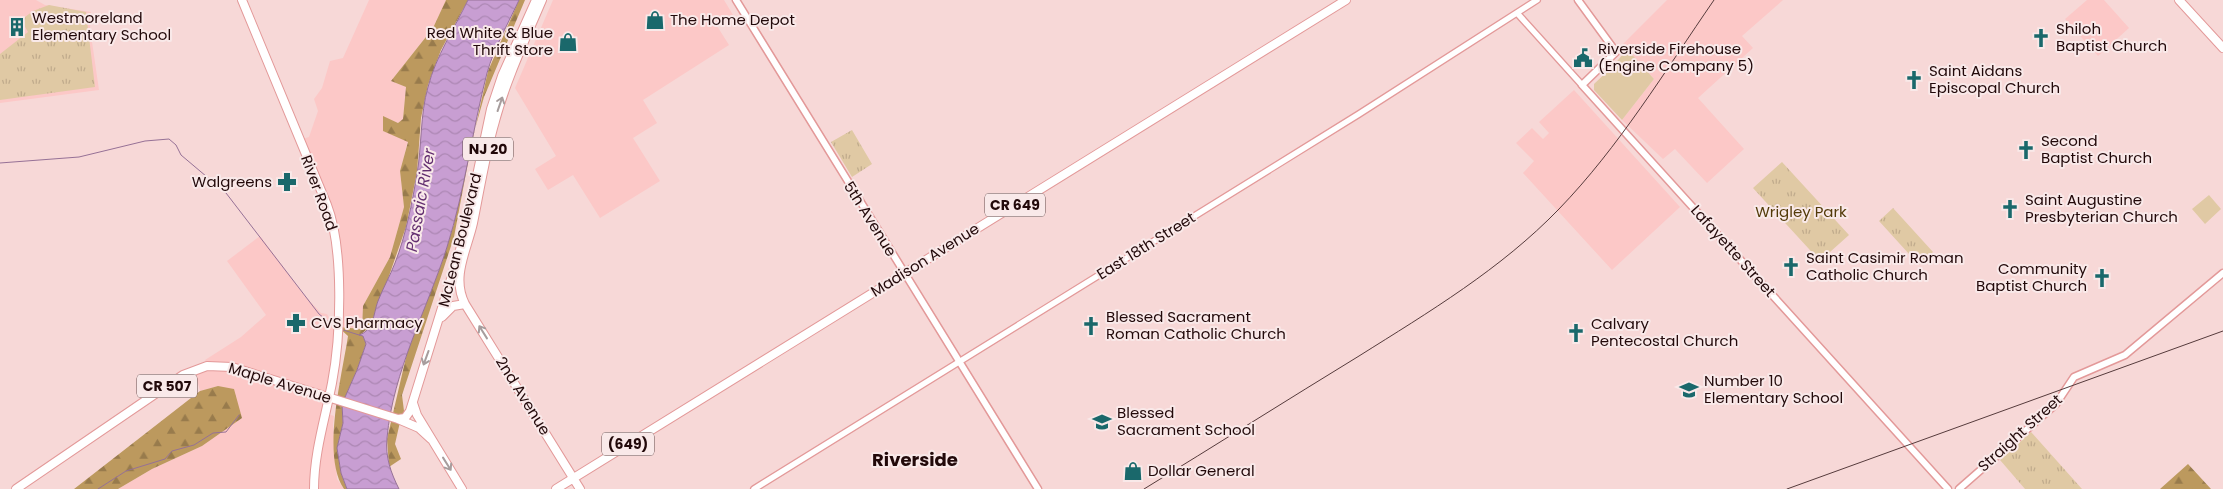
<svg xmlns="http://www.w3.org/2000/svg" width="2223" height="489" viewBox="0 0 2223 489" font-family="Poppins,sans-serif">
<defs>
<pattern id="forest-firs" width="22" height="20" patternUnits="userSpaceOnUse" patternTransform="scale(1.25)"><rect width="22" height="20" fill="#bc995e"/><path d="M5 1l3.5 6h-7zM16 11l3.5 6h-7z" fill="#987b4c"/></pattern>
<pattern id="park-tufts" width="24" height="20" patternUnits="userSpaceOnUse" patternTransform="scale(1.25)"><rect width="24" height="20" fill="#e0c9a4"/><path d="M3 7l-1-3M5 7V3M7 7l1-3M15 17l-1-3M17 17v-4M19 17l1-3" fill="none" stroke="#c0ab8c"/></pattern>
<pattern id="water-waves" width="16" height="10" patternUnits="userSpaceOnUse" patternTransform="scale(1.25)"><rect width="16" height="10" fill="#c89ed2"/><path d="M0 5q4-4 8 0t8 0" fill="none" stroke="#ac87b3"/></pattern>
</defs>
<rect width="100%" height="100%" fill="#f7d8d7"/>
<path fill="#fcc8c7" d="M0,0H36L45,5L91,12L90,28L99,90L0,103Z
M369,0H446L433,28L391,81L406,87L403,119L398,123L383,117V131L408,141L400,171L404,207L390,257L363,306L362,329L338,327L335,232L299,140L309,137L318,111L314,99L322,88L330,61L343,58Z
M553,0H724L733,15L717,26L729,45L643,100L657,123L633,138L660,181L600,218L573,175L548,190L535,169L556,156L515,88Z
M1667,0H1783L1742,36L1753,48L1698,98L1744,149L1707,183L1675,149L1663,159L1622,120L1654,79L1623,44Z
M2087,0H2104L2129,28L2098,56L2065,19Z
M1574,90L1680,207L1612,270L1523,173L1534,161L1516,143L1532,128L1543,139L1549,133L1539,122Z
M260,236L305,296L321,313L327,314L338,334L325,413L334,416L333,424L337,479L344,489H118L152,469L202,446L241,418L218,386L200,391L194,369L207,363L205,360L241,337L266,315L227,261Z"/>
<path fill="#e0c9a4" d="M1627,49L1654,79L1622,120L1594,90V84L1614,65Z
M2209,195L2221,209L2205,224L2192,209Z"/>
<path fill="url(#forest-firs)" d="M446,0H468L441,50L428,85L421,118L417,172L406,227L372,325L360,335L363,336L366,344L357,370L342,404L343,423L337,448L341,473L347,489H344C321,456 342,376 348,336L338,327L362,329L363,306L390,257L404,207L400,171L408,142L383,131V116L398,123L403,119L406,87L391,81L433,28Z
M519,0H525L484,97L473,136L454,237L402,395L404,411L410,424L400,422L395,444L401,459L389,467L387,439L407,353L441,265L453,227L488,71Z
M218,386L234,389L242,418L202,446L152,469L118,489H74L200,391Z
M2188,464L2211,489H2160Z"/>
<path fill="url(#park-tufts)" d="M49,5L86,12L95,87L0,100V54L28,32L21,20L33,11Z
M852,130L872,164L852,177L831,142Z
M1782,162L1849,235L1820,261L1753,188Z
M1893,208L1933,252L1919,265L1879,221Z
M2031,432L2082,489H2025L2000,460Z"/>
<path fill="url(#water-waves)" stroke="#967196" d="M468,0H519C508,24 494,48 487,73C472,131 465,190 447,247C427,310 393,371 387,438C385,457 391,473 399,489H347L341,473L337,448L343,423L342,404L357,370L366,344L363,336L359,335C374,330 373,315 378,301C383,288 390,276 395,263C406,235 412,203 417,174C422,145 420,115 428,87C436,56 454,29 468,0Z"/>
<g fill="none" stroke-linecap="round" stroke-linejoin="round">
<path stroke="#967196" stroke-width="1" d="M0,163L79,157L145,141L169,139L176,145L181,155L226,193L319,314L334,326
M340,329L359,335
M98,489L126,471L165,459L172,451L194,445L213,433L226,432L239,415"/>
<g stroke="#e39999" stroke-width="8">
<path id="tertiary" d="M1517,13L1582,85
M754,489L1359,114L1537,0"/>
</g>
<g stroke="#e39999" stroke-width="9">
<path id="secondary" d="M736,0L1038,489
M1578,0L1616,52L1582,85L1948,489
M1959,489L2056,404L2074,377L2125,355L2223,273"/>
</g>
<g stroke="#e39999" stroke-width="10">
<path id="primary" d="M242,0L327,205C344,249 341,336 332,383C325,419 314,453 314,489
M542,0C525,40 506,80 495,121C485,155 480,189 473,223C467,250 451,277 465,304L580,489
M2179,0L2223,48
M442,317L453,306L465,304
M413,403L417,415L462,489
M398,419L405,418L410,411L464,237L491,109L502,76L536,0
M16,489L183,375L207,366L232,367L398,419L419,428L431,439
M556,489L1346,0"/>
</g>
<use href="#tertiary" stroke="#fff" stroke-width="5.5"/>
<use href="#secondary" stroke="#fff" stroke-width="6"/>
<use href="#primary" stroke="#fff" stroke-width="8"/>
<path stroke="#563b3c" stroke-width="1" d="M1144,489C1216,445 1287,400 1359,356C1429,312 1501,269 1559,209C1619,147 1665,71 1714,0
M1787,489L2223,331"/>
</g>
<defs><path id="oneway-shaft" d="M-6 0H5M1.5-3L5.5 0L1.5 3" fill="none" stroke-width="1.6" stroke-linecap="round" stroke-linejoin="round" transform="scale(1.25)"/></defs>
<g stroke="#a79d9d">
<use href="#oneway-shaft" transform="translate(500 104) rotate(-71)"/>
<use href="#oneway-shaft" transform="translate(483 332) rotate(-122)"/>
<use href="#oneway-shaft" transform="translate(426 358) rotate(110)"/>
<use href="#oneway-shaft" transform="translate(447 464) rotate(58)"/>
</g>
<defs>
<g id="shop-bare" transform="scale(1.5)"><path d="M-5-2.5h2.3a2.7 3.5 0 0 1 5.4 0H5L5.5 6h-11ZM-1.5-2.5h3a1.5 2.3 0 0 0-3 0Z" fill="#1a686b" stroke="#f9e9e9" stroke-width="2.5" paint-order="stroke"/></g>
<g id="building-bare" transform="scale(1.5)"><path d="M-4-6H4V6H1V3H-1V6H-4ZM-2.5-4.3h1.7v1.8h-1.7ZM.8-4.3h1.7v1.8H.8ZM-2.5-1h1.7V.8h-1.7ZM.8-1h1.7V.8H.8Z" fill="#1a686b" stroke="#f9e9e9" stroke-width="2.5" paint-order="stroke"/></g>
<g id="church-bare" transform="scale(1.5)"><path d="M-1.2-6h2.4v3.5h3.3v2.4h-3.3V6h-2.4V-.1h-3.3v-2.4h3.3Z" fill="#1a686b" stroke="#f9e9e9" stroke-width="2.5" paint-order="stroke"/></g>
<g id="civic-bare" transform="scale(1.5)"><path d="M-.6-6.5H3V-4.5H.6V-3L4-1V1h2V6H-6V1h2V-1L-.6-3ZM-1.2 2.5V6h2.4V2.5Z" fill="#1a686b" stroke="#f9e9e9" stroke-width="2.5" paint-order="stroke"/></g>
<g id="pharmacy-bare" transform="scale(1.5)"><path d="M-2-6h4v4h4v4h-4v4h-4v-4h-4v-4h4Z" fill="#1a686b" stroke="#f9e9e9" stroke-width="2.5" paint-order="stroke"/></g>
<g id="school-bare" transform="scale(1.5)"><path d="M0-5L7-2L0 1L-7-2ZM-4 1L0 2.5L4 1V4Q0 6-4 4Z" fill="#1a686b" stroke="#f9e9e9" stroke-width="2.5" paint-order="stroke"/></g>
</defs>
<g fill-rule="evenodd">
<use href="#shop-bare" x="655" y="20"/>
<use href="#building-bare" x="17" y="27"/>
<use href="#church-bare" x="2041" y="38"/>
<use href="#shop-bare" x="568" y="42"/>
<use href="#civic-bare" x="1583" y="58"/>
<use href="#church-bare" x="1914" y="80"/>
<use href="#church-bare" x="2026" y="150"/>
<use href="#pharmacy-bare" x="287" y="182"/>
<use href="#church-bare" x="2010" y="209"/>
<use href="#church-bare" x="1791" y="267"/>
<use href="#church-bare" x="2102" y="278"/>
<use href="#pharmacy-bare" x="296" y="323"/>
<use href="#church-bare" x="1091" y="326"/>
<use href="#church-bare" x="1576" y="333"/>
<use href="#school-bare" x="1689" y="390"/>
<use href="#school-bare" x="1102" y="422"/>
<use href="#shop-bare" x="1133" y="471"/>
</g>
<g text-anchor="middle" stroke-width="4" stroke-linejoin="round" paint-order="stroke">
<g fill="#f9e9e9" stroke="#624c4d" stroke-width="1">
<rect x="463" y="137.5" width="50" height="23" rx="4"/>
<rect x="985" y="193.5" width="60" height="23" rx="4"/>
<rect x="137" y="374.5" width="60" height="23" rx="4"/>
<rect x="602" y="432.5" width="52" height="23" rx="4"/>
</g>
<g font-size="14" font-weight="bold" fill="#22090a">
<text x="488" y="154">NJ 20</text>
<text x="1015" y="210">CR 649</text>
<text x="167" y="391">CR 507</text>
<text x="628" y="449">(649)</text>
</g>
<g font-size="15" fill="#22090a" stroke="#f9e9e9" text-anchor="start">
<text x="32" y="23">Westmoreland<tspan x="32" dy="17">Elementary School</tspan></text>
<text x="670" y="25">The Home Depot</text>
<text x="2056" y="34">Shiloh<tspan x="2056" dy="17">Baptist Church</tspan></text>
<text x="553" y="38" text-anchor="end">Red White &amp; Blue<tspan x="553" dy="17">Thrift Store</tspan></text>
<text x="1598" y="54">Riverside Firehouse<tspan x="1598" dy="17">(Engine Company 5)</tspan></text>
<text x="1929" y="76">Saint Aidans<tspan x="1929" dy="17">Episcopal Church</tspan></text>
<text x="2041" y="146">Second<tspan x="2041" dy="17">Baptist Church</tspan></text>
<text x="272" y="187" text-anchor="end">Walgreens</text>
<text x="2025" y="205">Saint Augustine<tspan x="2025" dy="17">Presbyterian Church</tspan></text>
<text x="1806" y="263">Saint Casimir Roman<tspan x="1806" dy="17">Catholic Church</tspan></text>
<text x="2087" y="274" text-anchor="end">Community<tspan x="2087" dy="17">Baptist Church</tspan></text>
<text x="1106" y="322">Blessed Sacrament<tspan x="1106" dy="17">Roman Catholic Church</tspan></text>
<text x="311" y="328">CVS Pharmacy</text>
<text x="1591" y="329">Calvary<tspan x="1591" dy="17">Pentecostal Church</tspan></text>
<text x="1704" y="386">Number 10<tspan x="1704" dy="17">Elementary School</tspan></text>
<text x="1117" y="418">Blessed<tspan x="1117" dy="17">Sacrament School</tspan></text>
<text x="1148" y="476">Dollar General</text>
</g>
<g font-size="15" fill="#22090a" stroke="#f9e9e9">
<text transform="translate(319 193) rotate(70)" y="5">River Road</text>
<text transform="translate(870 219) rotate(58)" y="5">5th Avenue</text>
<text transform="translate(460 240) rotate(-76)" y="5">McLean Boulevard</text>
<text transform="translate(1146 246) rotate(-32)" y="5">East 18th Street</text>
<text transform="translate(1733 251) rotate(48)" y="5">Lafayette Street</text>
<text transform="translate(925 260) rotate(-32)" y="5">Madison Avenue</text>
<text transform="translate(280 383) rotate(17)" y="5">Maple Avenue</text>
<text transform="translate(523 396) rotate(58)" y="5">2nd Avenue</text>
<text transform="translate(2020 433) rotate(-42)" y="5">Straight Street</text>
</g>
<g font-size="15" fill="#533b09" stroke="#f9e9e9">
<text x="1801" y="217">Wrigley Park</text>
</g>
<g font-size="16" font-style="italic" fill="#632f70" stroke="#f9e9e9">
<text transform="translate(420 200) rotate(-80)" y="6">Passaic River</text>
</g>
<g font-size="18" font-weight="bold" fill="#22090a" stroke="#f9e9e9">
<text x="915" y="466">Riverside</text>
</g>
</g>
</svg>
